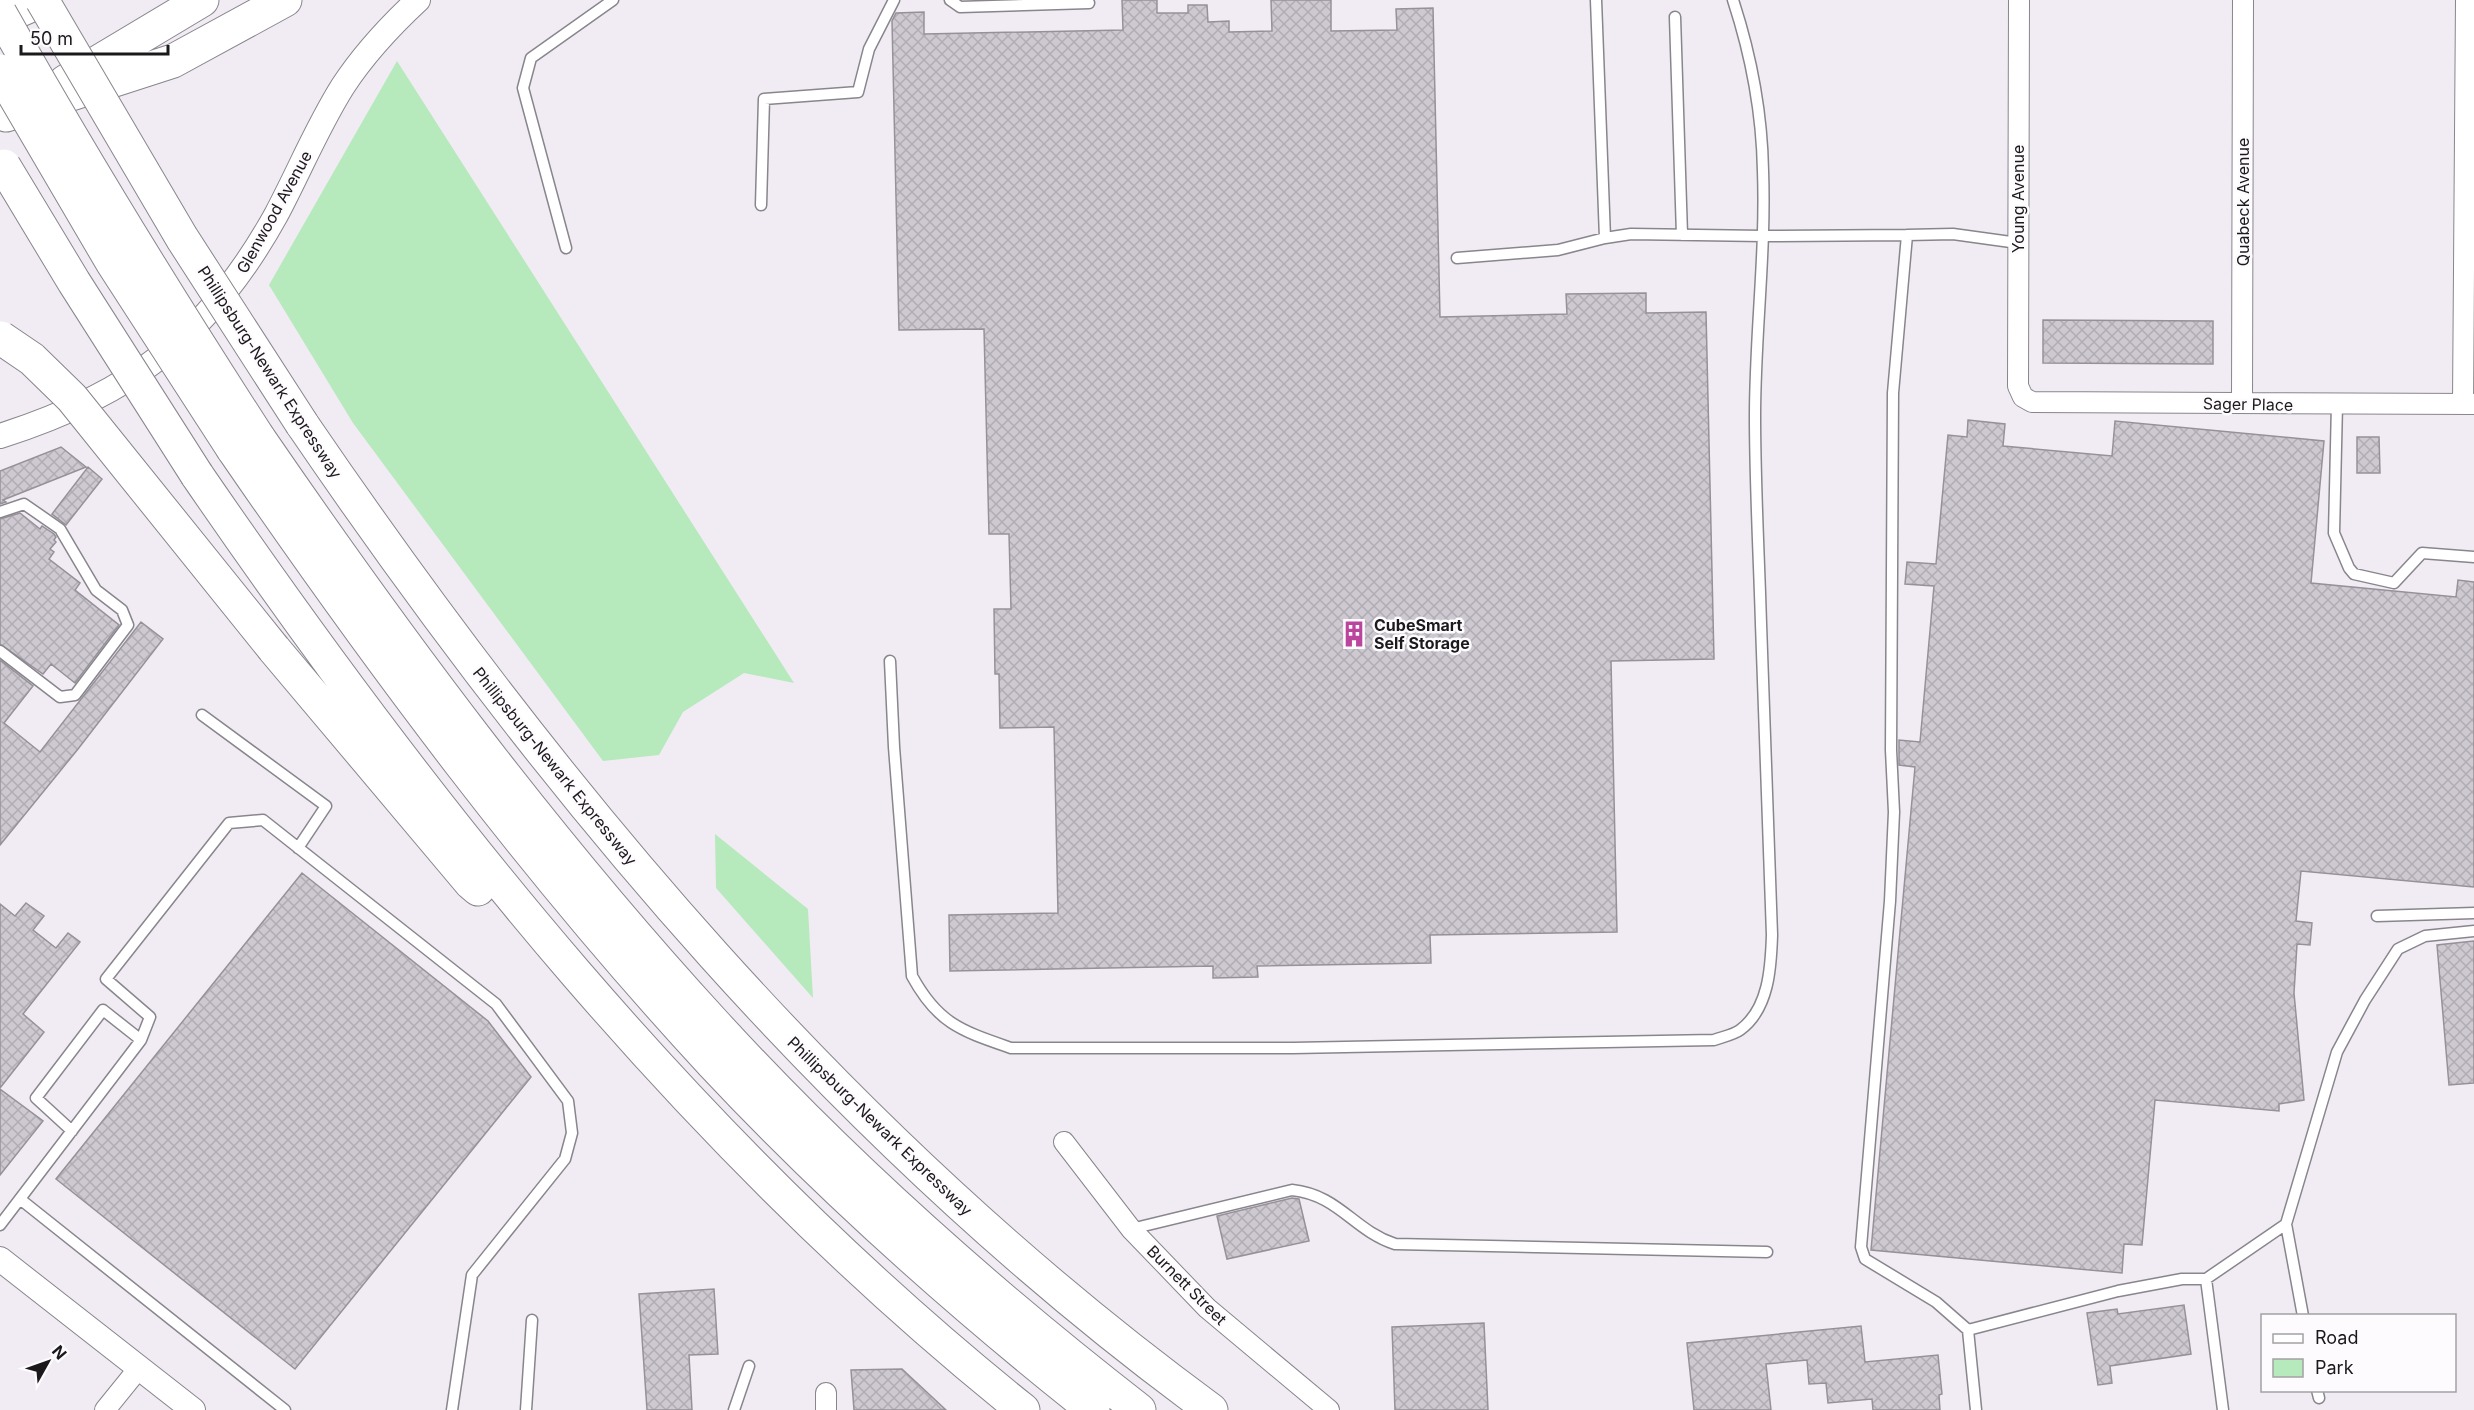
<svg xmlns="http://www.w3.org/2000/svg" width="2474" height="1410" viewBox="0 0 2474 1410" font-family="Inter,sans-serif">
<defs>
<pattern id="building-cross-hatch" width="8" height="8" patternUnits="userSpaceOnUse" patternTransform="scale(1.5)"><rect width="8" height="8" fill="#cec9d1"/><path d="M0 0l8 8M0 8l8-8" fill="none" stroke="#b0acb3"/></pattern>
</defs>
<rect width="100%" height="100%" fill="#f1ecf4"/>
<path fill="#b6e9bb" d="M397,61L794,683L744,673L683,712L659,755L603,761L353,423L269,285Z
M715,834L808,909L813,998L716,888Z"/>
<path fill="url(#building-cross-hatch)" stroke="#969198" stroke-width="1.5" d="M1122,0H1157V13H1188V5H1207L1208,22L1229,21V32L1272,31L1271,0H1331V31L1397,30L1396,9L1433,8L1440,317L1567,314L1566,294L1646,293V313L1706,312L1714,659L1611,661L1617,932L1430,935L1431,963L1257,966L1258,977L1213,978V966L950,971L949,915L1058,913L1054,727L1000,728L999,674H995L994,609H1011L1009,534H989L984,329L899,330L892,21L896,13L924,12V34L1123,30Z
M2043,320L2213,321V364L2043,363Z
M1968,420L2005,424L2003,446L2112,456L2115,421L2324,441L2311,583L2456,597L2458,580L2474,582V887L2301,871L2296,921L2312,923L2310,945L2297,944L2294,993L2304,1100L2279,1104V1111L2155,1100L2142,1245L2124,1244L2122,1273L1871,1250L1915,767L1899,765V740L1920,742L1934,586L1905,584L1907,562L1936,564L1948,435L1967,437Z
M2357,437H2379L2380,473H2357Z
M61,447L86,467L3,500L6,502L0,504V471Z
M88,467L102,479L66,525L52,514Z
M20,513L40,529L42,526L54,534L56,537L54,540L56,542L50,549L54,552L49,559L80,583L75,590L119,625L75,683L51,664L43,674L0,644V519Z
M141,622L163,639L78,749L0,845V660L33,686L4,723L40,752Z
M302,873L488,1021L531,1077L295,1369L56,1179Z
M26,903L44,916L33,930L56,948L68,933L80,942L23,1014L44,1032L0,1088V904L15,916Z
M2474,941V1083L2449,1085L2437,945Z
M0,1089L43,1121L0,1175Z
M1292,1198L1299,1199L1309,1241L1227,1259L1217,1216Z
M714,1289L718,1354L689,1355L692,1410H647L639,1294Z
M2184,1305L2191,1354L2110,1366L2112,1383L2098,1385L2087,1313L2117,1309L2118,1314Z
M1484,1323L1488,1410H1395L1392,1327Z
M1861,1326L1865,1362L1938,1355L1942,1394L1939,1395L1940,1410H1873L1872,1399L1828,1403L1826,1383L1809,1384L1807,1360L1766,1364L1771,1410H1694L1687,1343Z
M902,1369L946,1410H854L851,1370Z"/>
<g fill="none" stroke-linecap="round" stroke-linejoin="round">
<g stroke="#89858c" stroke-width="13">
<path id="service" d="M950,0L960,7L1089,3
M1596,0L1605,238L1631,234L1763,236L1907,235
M1675,17L1682,235
M761,205L764,99L858,92L869,49L894,0
M566,248L523,88L531,58L613,0
M1457,258L1558,250L1605,238
M2337,404L2334,533L2349,568L2354,574L2394,583L2422,553L2474,557
M0,512L24,504L60,529L96,590L122,610L128,625L75,695L60,697L0,651
M890,661L894,747L912,976C938,1024 962,1031 1011,1048H1293L1714,1040C1722,1037 1733,1035 1740,1030C1769,1009 1771,967 1772,935C1768,831 1765,727 1761,624C1759,555 1755,485 1755,416C1755,334 1766,253 1763,171C1762,113 1751,55 1733,0
M202,715L326,806L298,848
M2377,916L2474,913
M72,1131L36,1098L103,1010L141,1040
M20,1199L285,1410
M2286,1224L2303,1316
M0,1225L141,1040L150,1017L106,979L229,823L263,820L496,1004L568,1101L572,1133L565,1159L472,1275L452,1410
M1131,1229L1292,1190C1339,1195 1353,1230 1395,1244L1767,1252
M2206,1279L2223,1410
M1968,1330L2118,1291L2182,1279H2206L2286,1224L2337,1052L2365,1000L2398,949L2425,936L2474,931
M2317,1390L2319,1398
M526,1410L532,1320
M734,1410L749,1366
M1976,1410L1968,1330L1936,1302L1865,1259L1861,1247L1890,901L1894,812L1891,750L1893,393L1907,235L1953,234L2018,243"/>
</g>
<g stroke="#89858c" stroke-width="22">
<path id="minor" d="M2019,0L2018,386L2023,397L2032,402L2474,404
M2242,403L2243,0
M2463,404L2466,0
M1064,1142L1131,1229L1207,1308L1329,1410
M826,1393V1410
M105,1410L139,1368"/>
</g>
<g stroke="#89858c" stroke-width="26">
<path id="tertiary" d="M0,436C130,395 209,336 276,215C299,172 317,127 343,86C364,54 390,26 418,0
M0,1259L193,1410"/>
</g>
<g stroke="#89858c" stroke-width="35">
<path id="motorway" d="M0,19L43,0
M65,82L202,0
M6,115L173,61L285,0
M302,424C555,795 846,1143 1211,1410
M258,437C398,641 546,840 713,1022C843,1164 987,1292 1139,1410
M233,449C380,663 536,873 713,1064C830,1189 958,1303 1093,1410
M197,475C433,819 696,1148 1023,1410
M274,649L471,883L478,889"/>
</g>
<use href="#service" stroke="#fff" stroke-width="10"/>
<use href="#minor" stroke="#fff" stroke-width="20"/>
<use href="#tertiary" stroke="#fff" stroke-width="24"/>
<use href="#motorway" stroke="#fff" stroke-width="33"/>
<g stroke="#89858c" stroke-width="35" stroke-linecap="butt">
<path id="motorway-bridge" d="M42,0L182,238L302,424
M0,13C81,157 168,298 258,437
M0,71L112,262L233,449
M4,166L74,282L197,475
M1,338L32,359L72,398L274,649"/>
</g>
<use href="#motorway-bridge" stroke="#fff" stroke-width="33"/>
</g>
<defs>
<g id="building-bare" transform="scale(2.07)"><path d="M-4-6H4V6H1V3H-1V6H-4ZM-2.5-4.3h1.7v1.8h-1.7ZM.8-4.3h1.7v1.8H.8ZM-2.5-1h1.7V.8h-1.7ZM.8-1h1.7V.8H.8Z" fill="#bb459d" stroke="#fdfbfe" stroke-width="2.5" paint-order="stroke"/></g>
</defs>
<g fill-rule="evenodd">
<use href="#building-bare" x="1354" y="634"/>
</g>
<g text-anchor="middle" stroke-width="5" stroke-linejoin="round" paint-order="stroke">
<g font-size="16" fill="#1b191c" stroke="#fdfbfe">
<text transform="translate(2018 199) rotate(-90)" y="6">Young Avenue</text>
<text transform="translate(2243 202) rotate(-90)" y="6">Quabeck Avenue</text>
<text transform="translate(274 212) rotate(-61)" y="6">Glenwood Avenue</text>
<text transform="translate(270 372) rotate(57)" y="6">Phillipsburg-Newark Expressway</text>
<text transform="translate(2248 404) rotate(1)" y="6">Sager Place</text>
<text transform="translate(555 766) rotate(51)" y="6">Phillipsburg-Newark Expressway</text>
<text transform="translate(880 1126) rotate(44)" y="6">Phillipsburg-Newark Expressway</text>
<text transform="translate(1187 1285) rotate(45)" y="6">Burnett Street</text>
</g>
<g font-size="16" font-weight="bold" fill="#1b191c" stroke="#fdfbfe" text-anchor="start">
<text x="1374" y="631">CubeSmart<tspan x="1374" dy="18">Self Storage</tspan></text>
</g>
</g>
<rect x="2261" y="1314" width="195" height="78" fill="#fdfbfe" stroke="#a3a1a4" stroke-width="1.5"/>
<rect x="2273" y="1334" width="30" height="9" fill="#ffffff" stroke="#a3a1a4" stroke-width="1.5"/>
<text x="2315" y="1344" font-size="18" fill="#1b191c">Road</text>
<rect x="2273" y="1359" width="30" height="18" fill="#b6e9bb" stroke="#a3a1a4" stroke-width="1.5"/>
<text x="2315" y="1374" font-size="18" fill="#1b191c">Park</text>
<g transform="translate(48 1362) rotate(50)" stroke="#fdfbfe" stroke-width="4.5" paint-order="stroke">
<path d="M0-4.5L10 22L0 15L-10 22Z" fill="#1b191c"/>
<text y="-9" font-size="16" font-weight="bold" text-anchor="middle" fill="#1b191c">N</text>
</g>
<path d="M21 45v9h147v-9" fill="none" stroke="#1b191c" stroke-width="3"/>
<text x="30" y="45" font-size="18" fill="#1b191c" stroke="#fdfbfe" stroke-width="4.5" paint-order="stroke">50 m</text>
</svg>
